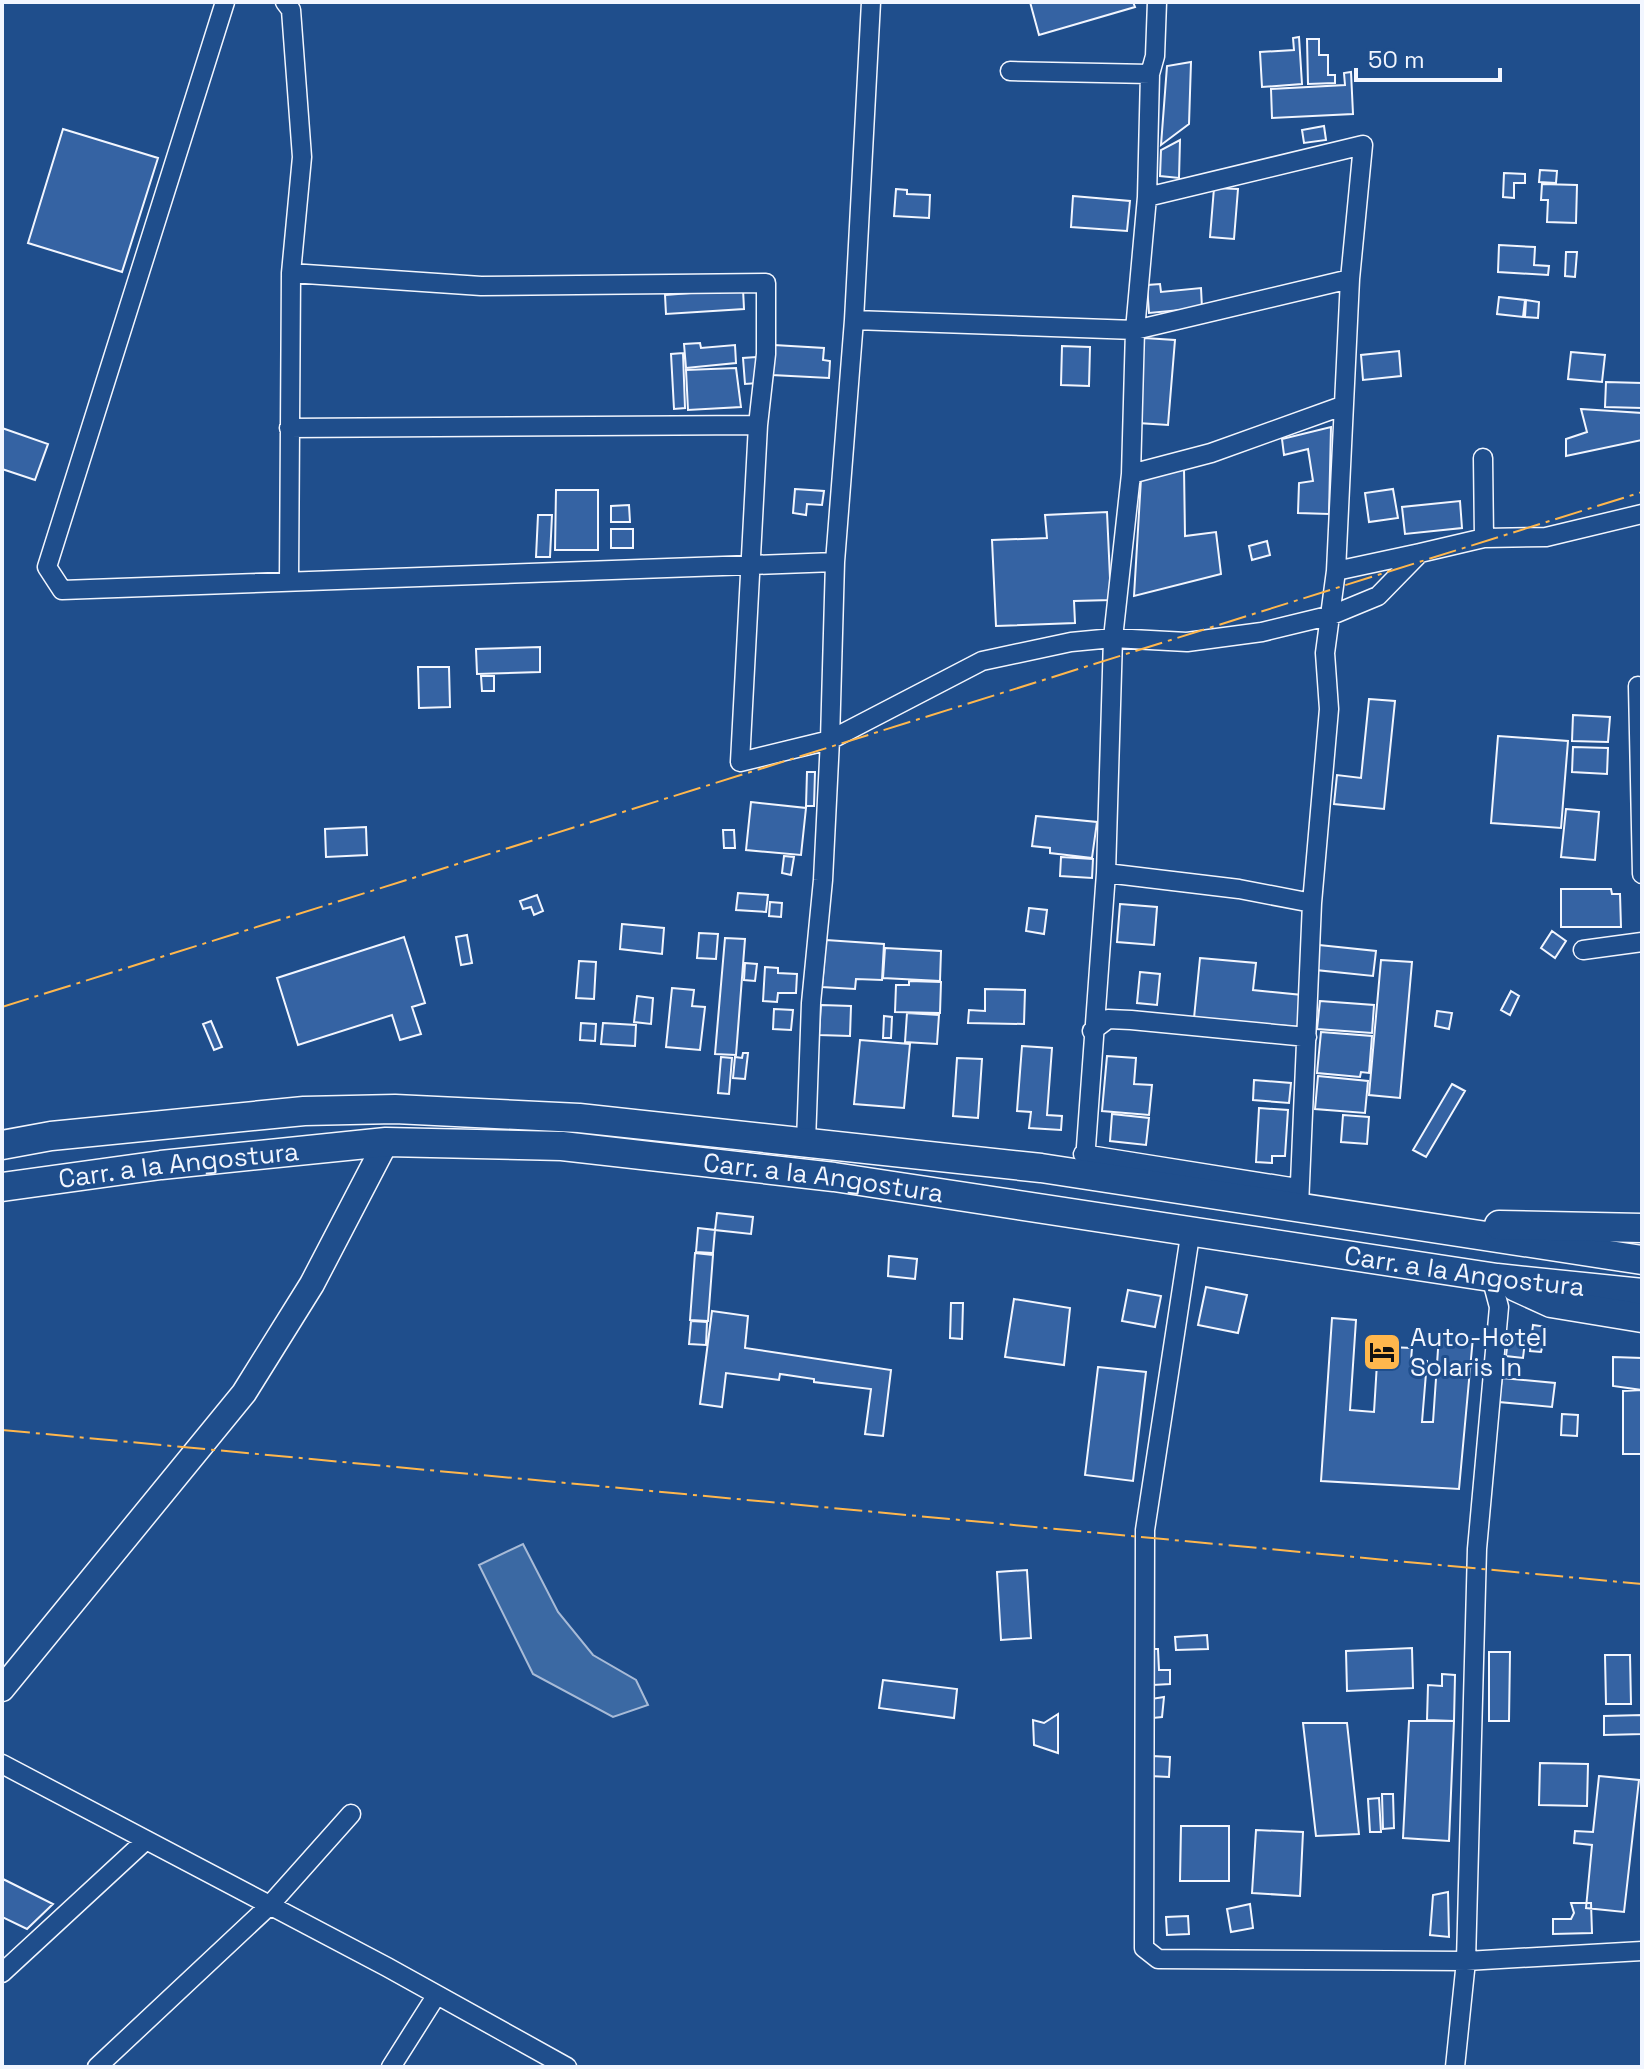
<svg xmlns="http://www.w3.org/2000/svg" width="1644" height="2069" viewBox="0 0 1644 2069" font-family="'Space Grotesk',sans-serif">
<rect width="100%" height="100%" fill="#1f4e8c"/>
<path fill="#3b69a3" stroke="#a8bbd7" stroke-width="2" d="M523,1544L558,1612L593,1655L636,1680L648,1705L613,1717L533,1674L479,1565Z"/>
<path fill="#3563a3" stroke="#f2f6ff" stroke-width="2" d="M1030,2H1133L1135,7L1039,35Z
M1299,37L1302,84L1262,87L1260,52L1294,50L1293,38Z
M1307,39H1319V55H1328V75H1335V83L1308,84Z
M1191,62L1189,124L1161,145L1167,66Z
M1351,72L1353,114L1272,118L1271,89L1345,85L1344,73Z
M1324,126L1326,140L1304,143L1302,130Z
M63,129L158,158L122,272L28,243Z
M1180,140L1179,178L1160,176L1161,150Z
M1540,170L1557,171L1556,183L1539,182Z
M1504,173L1525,174V183H1514V198L1503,197Z
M1542,184L1577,185L1576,223L1547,222L1548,200H1541Z
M1214,188L1238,189L1234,239L1210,237Z
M896,189L907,190V194L930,195L929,218L894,216Z
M1073,196L1130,201L1127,231L1071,227Z
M1499,245L1535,247L1534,265L1549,266L1548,275L1498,272Z
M1566,252H1577L1575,277L1565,276Z
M1160,284L1161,292L1201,288L1202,308L1149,313L1147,285Z
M743,289L744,309L666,314L665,295Z
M1499,297L1525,300L1523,317L1497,314Z
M1526,300L1539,302L1538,318L1525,317Z
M1144,338L1175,340L1168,425L1138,423Z
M700,343L701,348L735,345L736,363L686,368L684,344Z
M774,345L824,348L823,360L830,361L829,378L772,375Z
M1062,346L1090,347L1089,386L1061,385Z
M1399,351L1401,376L1363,380L1361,355Z
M1571,352L1605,355L1602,382L1568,379Z
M683,353L685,408L674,409L671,354Z
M756,357L758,383L745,384L743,358Z
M736,368L741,407L688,410L686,370Z
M1606,382L1642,383V408L1605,407Z
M1581,409L1642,413V440L1566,456V439L1587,432Z
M1331,427L1329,514L1298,513L1299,483L1313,481L1308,449L1284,455L1282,439Z
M2,428L48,444L35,480L2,469Z
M1184,468L1185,536L1216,532L1221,574L1134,596L1141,479Z
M795,489L824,491L822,505L807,504L806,515L793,513Z
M1393,489L1398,518L1369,522L1365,493Z
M556,490H598V550H555Z
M1460,501L1462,528L1405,534L1402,507Z
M629,505L630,522H611V506Z
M1107,512L1111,600L1074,601L1075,623L996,626L992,540L1047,538L1045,515Z
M538,515H552L550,557H536Z
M611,529H633V548H611Z
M1267,541L1270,555L1252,560L1249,546Z
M540,647V672L477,674L476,649Z
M418,667H449L450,707L419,708Z
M481,676H494V691H482Z
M1369,699L1395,701L1384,809L1334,804L1337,775L1361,778Z
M1573,715L1610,717L1608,742L1572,741Z
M1498,736L1568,741L1561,828L1491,823Z
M1573,747L1608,748L1607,774L1572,772Z
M807,772H815L814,806H806Z
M751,802L806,808L801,855L746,850Z
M1566,809L1599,812L1595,860L1561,857Z
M1036,816L1097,822L1092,858L1050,853V848L1032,846Z
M366,827L367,855L326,857L325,829Z
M723,830H734L735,848H724Z
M784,856L794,857L791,875L782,873Z
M1061,857L1093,859L1092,878L1060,876Z
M1561,889H1611L1612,894H1620L1621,927H1561Z
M738,893L768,895L766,912L736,910Z
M537,895L543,911L534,915L531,907L523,909L520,901Z
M770,902L782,903L781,917L769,916Z
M1120,904L1157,907L1154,945L1117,942Z
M1029,908L1047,910L1044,934L1026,931Z
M622,924L664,928L662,954L620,949Z
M1552,931L1566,941L1555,958L1541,948Z
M699,933L718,934L716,959L697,958Z
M467,935L472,963L461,965L456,937Z
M404,937L425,1003L412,1007L421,1034L400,1040L392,1015L298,1045L277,978Z
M725,938L745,939L736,1055L715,1054Z
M826,940L884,944L882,980L856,979L855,989L822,987Z
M1319,945L1376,951L1373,976L1316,970Z
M885,948L941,951L940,981L883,978Z
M1200,958L1256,963L1253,990L1302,995L1299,1027L1194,1018Z
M1381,960L1412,962L1400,1098L1369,1095Z
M579,961L596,962L594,999L576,998Z
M745,963L757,964L755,981L744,980Z
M765,967L778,968V973L797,974L796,993H778L777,1002L763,1001Z
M1140,972L1160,974L1157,1005L1137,1003Z
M909,981L941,982L940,1013L895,1012L896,985H909Z
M672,988L694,990L692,1006L705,1007L700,1050L666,1047Z
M985,989L1025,990L1024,1024L968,1023L969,1010L985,1011Z
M1511,991L1519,996L1510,1015L1501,1010Z
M637,996L653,998L651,1024L634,1022Z
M1320,1001L1374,1005L1372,1033L1317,1029Z
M821,1005L851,1006L850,1036L819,1035Z
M774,1009L793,1010L791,1030L773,1029Z
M1437,1011L1452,1013L1449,1029L1435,1026Z
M907,1013L939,1015L937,1044L905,1042Z
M884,1016L892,1017L891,1038H883Z
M211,1021L222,1047L214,1050L203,1024Z
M581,1023L596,1024L595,1041L580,1040Z
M603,1023L636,1025L635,1046L601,1044Z
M1321,1032L1372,1036L1369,1073L1361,1072L1360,1077L1317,1073Z
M860,1040L910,1044L904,1108L854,1104Z
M1022,1046L1052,1048L1047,1115L1062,1116L1061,1130L1029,1128L1031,1112L1017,1111Z
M743,1053H748L745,1079L733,1078L735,1057L742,1058Z
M1107,1056L1136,1058L1134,1084L1152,1085L1149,1115L1102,1111Z
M721,1057L732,1058L729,1094L718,1093Z
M957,1058L982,1059L978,1118L953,1116Z
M1318,1076L1368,1081L1365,1113L1315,1109Z
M1254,1080L1291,1083L1289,1103L1253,1100Z
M1452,1084L1465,1091L1426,1157L1413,1150Z
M1259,1108L1288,1110L1285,1156H1272V1163L1256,1162Z
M1112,1114L1149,1118L1146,1145L1110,1141Z
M1343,1115L1369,1117L1367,1144L1341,1142Z
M717,1213L753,1217L751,1234L715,1230Z
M698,1228L715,1230L713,1253L696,1252Z
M695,1253L713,1255L708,1321L690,1320Z
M889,1256L917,1259L915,1279L888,1276Z
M1206,1287L1247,1295L1238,1333L1198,1325Z
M1128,1290L1161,1296L1155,1327L1122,1321Z
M1014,1299L1070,1308L1064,1365L1005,1357Z
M951,1303H963L962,1339L950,1338Z
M712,1311L748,1316L745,1348L891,1370L883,1436L865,1434L871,1389L814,1382V1379L780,1374L779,1380L726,1373L722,1407L700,1404Z
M1332,1318L1356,1320L1350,1410L1374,1412L1377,1363H1387L1389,1347L1412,1348L1411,1360L1427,1361L1422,1422H1433L1439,1335L1473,1337L1459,1489L1321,1481Z
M691,1321L707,1322L706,1345L689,1344Z
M1533,1325L1547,1327L1541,1352L1530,1351Z
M1508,1340L1525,1341L1523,1358L1506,1356Z
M1613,1357L1642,1358V1390L1613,1386Z
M1098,1367L1146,1372L1133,1481L1085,1475Z
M1502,1378L1555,1383L1552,1407L1499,1402Z
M1642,1390V1454H1623V1391Z
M1562,1414L1578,1415L1577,1436L1561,1435Z
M1027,1570L1031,1638L1001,1640L997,1572Z
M1207,1635L1208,1649L1176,1650L1175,1637Z
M1412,1648L1413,1688L1347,1691L1346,1651Z
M1152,1649H1158L1159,1670H1170V1684L1153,1685Z
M1489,1652H1510L1509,1721H1489Z
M1605,1655H1630L1631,1704H1606Z
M1442,1674L1455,1675L1454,1721L1427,1720L1428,1685L1442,1686Z
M883,1680L957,1689L954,1718L879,1708Z
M1164,1697L1162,1717L1153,1718L1151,1699Z
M1058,1714V1753L1034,1745L1033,1720L1044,1723Z
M1642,1715V1734L1604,1735V1716Z
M1409,1721H1454L1449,1841L1403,1838Z
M1303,1723H1347L1359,1834L1316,1836Z
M1152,1756L1170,1757L1169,1777L1150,1776Z
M1540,1763L1588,1764L1587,1806L1539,1805Z
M1599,1776L1639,1780L1624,1912L1586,1908L1592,1845L1574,1843L1575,1831L1593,1832Z
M1382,1794H1393L1394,1828L1383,1829Z
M1379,1798L1381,1832H1370L1368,1799Z
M1181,1826H1229V1881H1180Z
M1256,1830L1303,1832L1300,1896L1252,1893Z
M3,1879L53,1904L27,1929L2,1917Z
M1448,1892L1449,1937L1430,1935L1433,1895Z
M1571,1903H1591L1592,1933L1553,1934V1919H1571L1574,1913Z
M1250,1904L1253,1928L1231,1932L1227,1909Z
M1188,1916L1189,1934L1167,1935L1166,1917Z"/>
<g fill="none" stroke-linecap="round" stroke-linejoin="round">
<g stroke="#f2f6ff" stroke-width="21">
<path id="street" d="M225,2L47,567L62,590L835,562
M285,2L291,10L302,157L291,273L289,580
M1010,71L1150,74
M1147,197L1363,145L1350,279L1336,571L1325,653L1329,709L1312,903L1299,1206
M291,273L481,286L766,283V354L758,425L740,762L830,740L982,661L1071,642L1113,638L1187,642L1262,632L1332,615L1378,596L1420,553L1484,538L1546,537L1642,514
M854,320L1135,330L1350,279
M289,428L758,425
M1483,458L1484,538
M1131,474L1211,453L1342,406
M1336,571L1420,553
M1638,686L1642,874
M1106,873L1239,889L1312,903
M1583,950L1642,942
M1092,1031L1108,1019L1131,1020L1307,1037
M806,1142L811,1003L823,880L830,740L835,562L854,320L871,2
M1083,1154L1297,1188
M1084,1174L1106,873L1113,638L1131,474L1135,330L1147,197L1150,74L1155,56L1157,2
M1191,1229L1145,1530L1144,1948L1158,1959L1466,1961L1642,1951
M2,1764L387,1967L567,2067
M2,1973L145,1841
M97,2067L269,1906L351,1814
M391,2067L436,1996
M1455,2067L1466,1961L1477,1549L1499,1307L1491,1277"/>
</g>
<g stroke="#f2f6ff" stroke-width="27">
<path id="secondary" d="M2,1689L244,1393L312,1284L386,1142"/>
</g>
<g stroke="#f2f6ff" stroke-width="31">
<g id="primary">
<path d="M2,1145L51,1136L304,1111L395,1109L579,1118L1041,1168L1642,1260"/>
<path id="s1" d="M2,1187L161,1165L386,1142L562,1146L834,1177L1497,1278L1642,1293"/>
<path d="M1499,1225L1642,1228"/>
<path d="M1516,1287L1551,1303L1642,1318"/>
</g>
</g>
<use href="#street" stroke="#1f4e8c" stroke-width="18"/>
<use href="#secondary" stroke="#1f4e8c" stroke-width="24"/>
<use href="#primary" stroke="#1f4e8c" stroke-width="28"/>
<path stroke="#ffb74d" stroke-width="2" stroke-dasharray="28 6 4 6" stroke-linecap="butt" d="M2,1007L1642,492
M2,1430L1642,1584"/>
</g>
<defs>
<g id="hotel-square" transform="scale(2)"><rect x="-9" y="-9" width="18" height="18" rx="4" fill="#ffb74d" stroke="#1f4e8c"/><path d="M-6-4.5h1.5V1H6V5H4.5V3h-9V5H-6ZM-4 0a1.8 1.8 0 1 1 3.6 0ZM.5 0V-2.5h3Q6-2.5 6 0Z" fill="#111"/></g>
</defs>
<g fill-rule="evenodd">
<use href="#hotel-square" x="1382" y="1352"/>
</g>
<g text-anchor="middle" stroke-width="6" stroke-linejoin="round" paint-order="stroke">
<g font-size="26" fill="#f2f6ff" stroke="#1f4e8c">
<text dy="9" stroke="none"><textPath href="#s1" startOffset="178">Carr. a la Angostura</textPath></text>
<text dy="9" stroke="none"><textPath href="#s1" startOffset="826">Carr. a la Angostura</textPath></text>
<text dy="9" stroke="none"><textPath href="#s1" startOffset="1474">Carr. a la Angostura</textPath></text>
</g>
<g font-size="26" fill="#f2f6ff" stroke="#1f4e8c" text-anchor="start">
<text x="1410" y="1346">Auto-Hotel<tspan x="1410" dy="30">Solaris In</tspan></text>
</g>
</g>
<rect width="1644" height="2069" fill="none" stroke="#f2f6ff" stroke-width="8"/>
<path d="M1356 68v12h144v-12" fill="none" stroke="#f2f6ff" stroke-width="4"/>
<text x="1368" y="68" font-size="24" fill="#f2f6ff" stroke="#1f4e8c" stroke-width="6" paint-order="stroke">50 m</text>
</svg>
